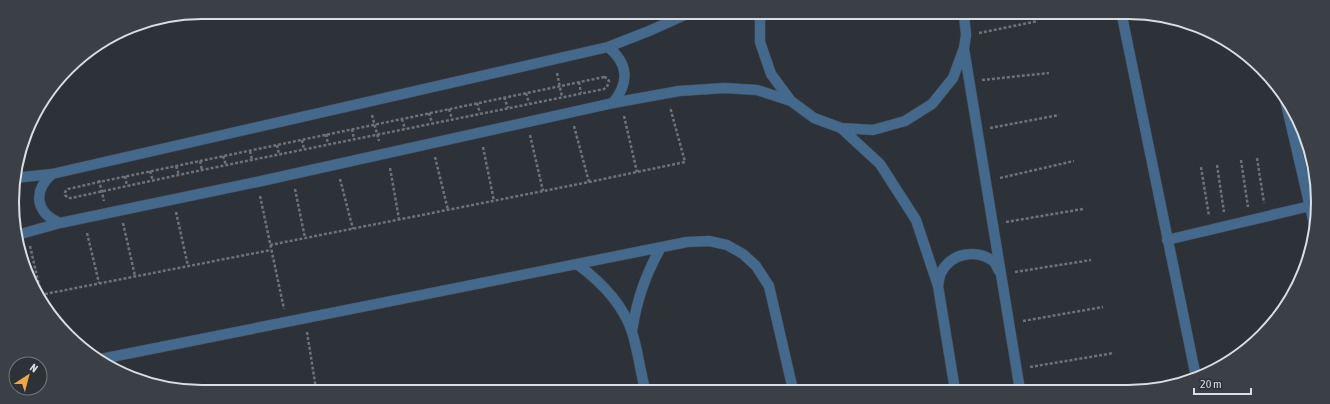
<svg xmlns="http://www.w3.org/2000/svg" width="1330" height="404" viewBox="0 0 1330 404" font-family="'Asap Condensed',sans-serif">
<rect width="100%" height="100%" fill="#2c3238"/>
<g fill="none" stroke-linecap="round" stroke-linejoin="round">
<g stroke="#484e53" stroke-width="11">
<path id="minor" d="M760,14V42L771,74L791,101L814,118L841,128L873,130L905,121L932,104L953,78L964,48L966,35L964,15
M1122,16L1196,377
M608,47C628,63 630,82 613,103
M964,49L1020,390
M1284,95L1314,224
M841,128L880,164L916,220L938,286L955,390
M52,174C32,192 36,213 60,223
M14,178L52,174L608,47L649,31L687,14
M17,235L60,223L257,182L613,103L679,91L725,88L757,90L791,101
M1167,240L1310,206
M577,264C600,281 623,304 632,332C638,351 640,370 645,389
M938,286C939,282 939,276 942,271C952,253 976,249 993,261C996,263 997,268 999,271
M632,331C637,299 645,276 661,247
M96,360L687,242L709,241L727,245L743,254L756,266L769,286L793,390"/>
</g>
<path stroke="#6d7277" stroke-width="2.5" stroke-dasharray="3 2" stroke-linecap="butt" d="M979,33L1038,21
M557,73L562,97
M604,77L607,78L609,81L607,87L604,89L202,170L71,198H68L65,195V192L68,189L99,182Z
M982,80L1049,73
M579,82L581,93
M526,93L529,103
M504,97L508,108
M477,103L480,113
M449,109L452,119
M429,113L432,123
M372,115L379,141
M624,116L637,172
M402,119L405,129
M574,126L589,182
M990,128L1059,115
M352,129L354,139
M326,134L328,144
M530,135L543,191
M302,140L304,149
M277,145L279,154
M483,147L494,201
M250,151L252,160
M223,156L226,165
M435,157L448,210
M1257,158L1264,203
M1241,160L1248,207
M200,161L202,170
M1217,165L1224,212
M176,166L179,175
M1201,167L1209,216
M390,168L399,219
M150,171L153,181
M125,176L127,186
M1000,178L1074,161
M340,179L353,229
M99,180L104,201
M295,189L305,238
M260,196L284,309
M176,212L188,266
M1006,222L1083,209
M123,223L135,276
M87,233L99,283
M270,245L589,182L685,162L670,107
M30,246L41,294
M1015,272L1091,260
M40,295L271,250
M1023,321L1103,307
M307,332L316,389
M1030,367L1114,353"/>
<use href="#minor" stroke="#43698d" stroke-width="10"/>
</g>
<path d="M0 0H1330V404H0ZM202 19H1128A183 183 0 0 1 1311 202V202A183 183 0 0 1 1128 385H202A183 183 0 0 1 19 202V202A183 183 0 0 1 202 19Z" fill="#3a4046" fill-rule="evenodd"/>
<path fill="none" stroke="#dadee2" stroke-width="2" d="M202 19H1128A183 183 0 0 1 1311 202V202A183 183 0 0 1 1128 385H202A183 183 0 0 1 19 202V202A183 183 0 0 1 202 19Z"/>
<g transform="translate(28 376) rotate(36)"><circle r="19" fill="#2c3238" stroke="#72777c"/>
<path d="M0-3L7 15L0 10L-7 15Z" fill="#f2a541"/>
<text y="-6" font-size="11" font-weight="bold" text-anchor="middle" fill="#dadee2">N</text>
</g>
<path d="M1194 388v6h57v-6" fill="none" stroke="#dadee2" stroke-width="2"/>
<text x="1200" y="388" font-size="12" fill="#dadee2" stroke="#2c3238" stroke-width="3" paint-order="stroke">20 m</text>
</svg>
